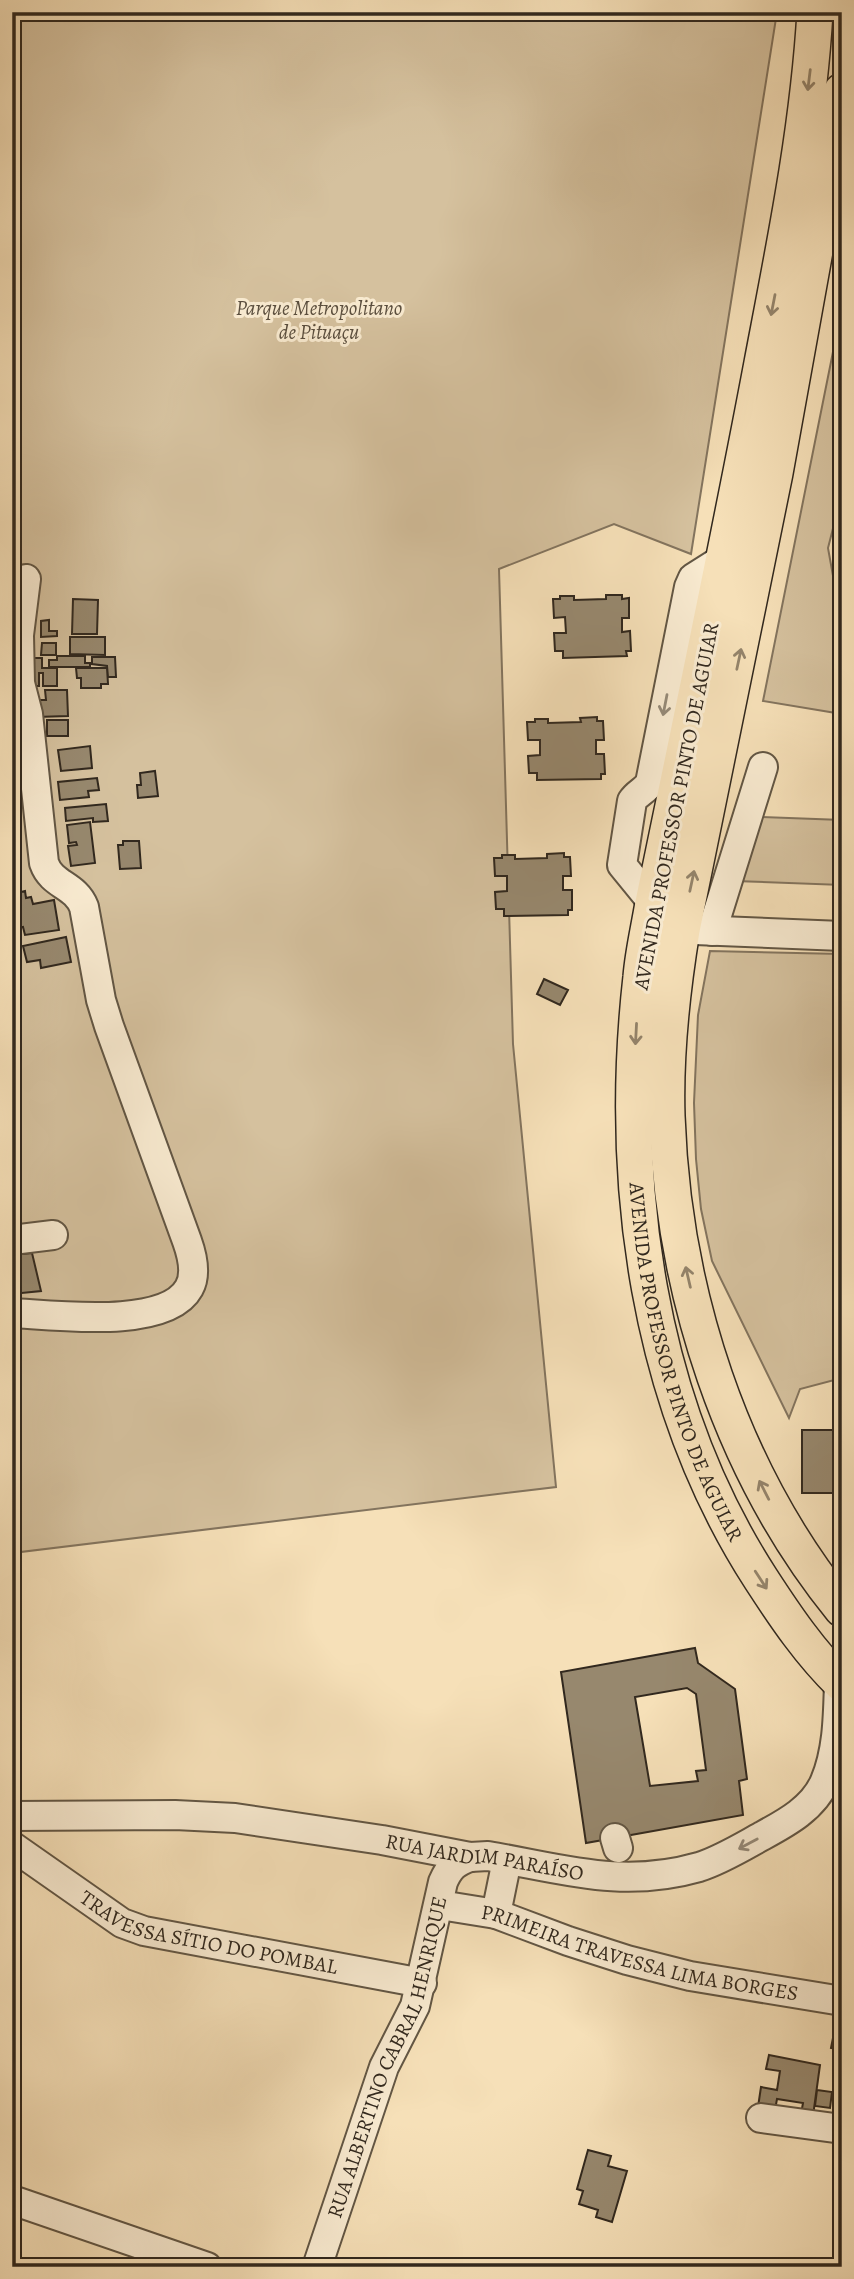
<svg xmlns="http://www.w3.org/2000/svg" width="854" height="2279" viewBox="0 0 854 2279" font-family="Alegreya,serif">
<rect width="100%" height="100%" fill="#f6e0b8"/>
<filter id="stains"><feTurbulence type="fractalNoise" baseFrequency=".00286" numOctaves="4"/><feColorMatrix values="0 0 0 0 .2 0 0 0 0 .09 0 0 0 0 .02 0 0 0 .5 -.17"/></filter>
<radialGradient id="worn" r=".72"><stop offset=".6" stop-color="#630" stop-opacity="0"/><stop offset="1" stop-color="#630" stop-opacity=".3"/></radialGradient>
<path fill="#d5c19e" stroke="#83745e" stroke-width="2" d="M12,12H777L691,554L614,524L499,569L513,1044L556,1487L12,1553Z
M842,307V493L828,548L835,587L842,603V714L763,701Z
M759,817L842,820V885L735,881Z
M710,951L842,954V1378L800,1389L789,1418L712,1261L701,1209L696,1159L694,1103L698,1015Z"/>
<path fill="#97886e" stroke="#31281e" stroke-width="2" fill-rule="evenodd" d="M12,549H16L17,579H12Z
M606,595H622V599L629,598V618H622V632L630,631L631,651H626L627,656L563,658V651H555L554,633H566L565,617L554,618L553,599H560V596H574V600L606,599Z
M73,599L98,600L97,634H72Z
M49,620V631H57V636L41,637V621Z
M70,637H105V655L70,654Z
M42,643H56V655H41Z
M57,656H85V663H90V667H49V660H57Z
M92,657H115L116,677H108L107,666L92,664Z
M24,658H42V668H57V686H43V673H39V686H24Z
M76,668H107L108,684H101V688H81V678H77Z
M45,690H67L68,716L36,717V700H46Z
M597,717V721H603L604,740H596V754H604L605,774H601V779L537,780V773H529L528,756L540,755V740H528L527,722H535V719H548V723L581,722L580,718Z
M47,720H68V736H47Z
M90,746L92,768L61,771L58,750Z
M155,771L158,796L138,798L137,785H141L140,773Z
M97,778L99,790L88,791L89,797L60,800L58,782Z
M106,804L108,821L93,822V818L66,821L65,808Z
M90,822L95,863L71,866L68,846L77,845L76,842L69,843L67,825Z
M123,841H139L141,868L120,869L118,845H123Z
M564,853V857H570L571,876H563V890H572V910H568V915L504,916V909H496L495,892L507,891V876H495L494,858H502V855H515V859L547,858V854Z
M25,891L26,898L31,897L33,904L54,900L59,930L25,935L23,927L17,928L12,898H18L17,893Z
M12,920L17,942L12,943Z
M66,937L71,962L41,968L40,960L27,962L23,946Z
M544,979L568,990L560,1005L537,994Z
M32,1253L41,1291L12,1294V1255Z
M802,1430H842V1493H802Z
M695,1648L698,1663L735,1689L747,1779L739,1781L743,1815L586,1843L561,1672ZM687,1688L696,1694L706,1770L696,1771L698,1781L650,1786L635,1697Z
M835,2028L842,2029V2050L831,2048Z
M769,2055L820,2065L813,2116L801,2114L803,2103L777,2099L775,2110L758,2107L761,2087L777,2090L780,2071L766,2069Z
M817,2090L832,2092L830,2108L815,2106Z
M588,2150L611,2156L608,2166L627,2171L612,2222L596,2217L598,2210L579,2204L583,2191L577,2189Z"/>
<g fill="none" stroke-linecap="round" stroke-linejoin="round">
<g stroke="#625644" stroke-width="32">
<g id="minor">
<path d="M653,903L622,865L632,801C637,793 645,791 650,783L689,587L693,578L723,559"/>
<path d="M695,930L842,936"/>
<path d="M712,931L763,767"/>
<path d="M12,1240L53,1235"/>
<path d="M12,1313C53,1315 166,1330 189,1288C197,1274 192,1255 187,1241L109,1026L101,1000L84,907C75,884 52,886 44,863L28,714L20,683L19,635L26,579"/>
<path id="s1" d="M12,1816L175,1815L235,1818L382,1840L470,1857L488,1856C564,1869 622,1889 699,1867C721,1860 742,1847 762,1836C786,1823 814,1808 825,1781C838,1750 838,1715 839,1681"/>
<path d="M615,1838L618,1848"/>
<path id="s2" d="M12,1846L122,1923L144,1931L422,1983"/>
<path id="s3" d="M440,1905L496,1914L568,1941L627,1960L690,1976L842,2001"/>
<path d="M496,1914L507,1860"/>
<path d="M761,2118L842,2129"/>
<path d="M12,2200L207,2267"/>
<path id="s4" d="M317,2267L384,2067L415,2006L443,1882C449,1868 455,1862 470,1857"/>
</g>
</g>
<g stroke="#31281e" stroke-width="38">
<g id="major">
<path id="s5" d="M815,12C808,131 784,247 762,363C728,544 690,723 653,903C649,928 643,952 641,977C618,1182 647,1403 761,1579C785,1616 810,1653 842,1684"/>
<path d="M842,91L838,123L775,473L682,930C672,991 665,1053 667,1116C673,1291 730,1471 842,1609"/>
</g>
</g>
<use href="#minor" stroke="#f9ebd1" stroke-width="28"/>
<use href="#major" stroke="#f6e0b8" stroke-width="35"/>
</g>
<defs><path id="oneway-shaft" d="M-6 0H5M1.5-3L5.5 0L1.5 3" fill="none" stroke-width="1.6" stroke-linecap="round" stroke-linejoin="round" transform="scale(1.75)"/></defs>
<g stroke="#94846b">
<use href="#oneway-shaft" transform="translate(809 80) rotate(97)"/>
<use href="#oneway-shaft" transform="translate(773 305) rotate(101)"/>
<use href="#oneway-shaft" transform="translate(739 659) rotate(-78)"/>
<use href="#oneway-shaft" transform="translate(692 881) rotate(-78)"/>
<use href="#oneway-shaft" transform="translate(636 1034) rotate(93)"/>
<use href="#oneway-shaft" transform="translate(688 1277) rotate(-103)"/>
<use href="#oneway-shaft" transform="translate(764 1490) rotate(-117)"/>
<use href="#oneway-shaft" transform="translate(761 1580) rotate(57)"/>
</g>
<g stroke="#958a78">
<use href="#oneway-shaft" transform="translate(665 705) rotate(101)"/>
<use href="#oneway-shaft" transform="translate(748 1844) rotate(152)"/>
</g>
<g text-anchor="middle" stroke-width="6" stroke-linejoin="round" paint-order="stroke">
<g font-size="21" font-style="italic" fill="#5a4e3e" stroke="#f9ebd1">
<text x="319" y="315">Parque Metropolitano<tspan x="319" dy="24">de Pituaçu</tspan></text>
</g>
<g font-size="21" fill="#31281e" stroke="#f9ebd1">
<text transform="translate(676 806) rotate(-79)" y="7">AVENIDA PROFESSOR PINTO DE AGUIAR</text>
<text dy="7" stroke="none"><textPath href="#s5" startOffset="1374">AVENIDA PROFESSOR PINTO DE AGUIAR</textPath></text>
<text dy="7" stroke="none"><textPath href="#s1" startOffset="476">RUA JARDIM PARAÍSO</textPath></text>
<text dy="7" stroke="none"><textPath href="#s2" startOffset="220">TRAVESSA SÍTIO DO POMBAL</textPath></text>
<text dy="7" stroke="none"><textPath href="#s3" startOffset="206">PRIMEIRA TRAVESSA LIMA BORGES</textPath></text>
<text dy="7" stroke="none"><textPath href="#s4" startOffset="222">RUA ALBERTINO CABRAL HENRIQUE</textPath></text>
</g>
</g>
<rect width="854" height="2279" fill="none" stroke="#f6e0b8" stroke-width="42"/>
<rect x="14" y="14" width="826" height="2251" fill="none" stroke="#31281e" stroke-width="3.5"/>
<rect x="21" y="21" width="812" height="2237" fill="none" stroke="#31281e" stroke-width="2"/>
<rect width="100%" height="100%" filter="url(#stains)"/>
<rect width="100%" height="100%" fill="url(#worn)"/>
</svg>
